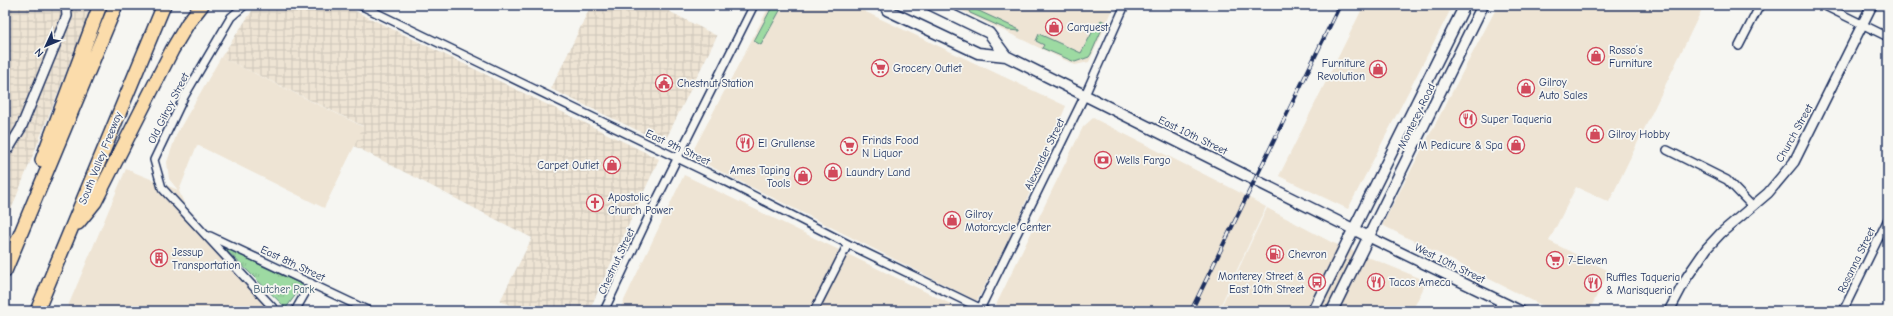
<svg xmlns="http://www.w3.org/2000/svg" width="1893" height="316" viewBox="0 0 1893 316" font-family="'Comic Neue',sans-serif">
<defs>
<pattern id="industrial-grid" width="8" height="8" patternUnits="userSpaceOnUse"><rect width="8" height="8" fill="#eee4d4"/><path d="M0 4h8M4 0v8" fill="none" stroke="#ccc4b8"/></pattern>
<pattern id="park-tufts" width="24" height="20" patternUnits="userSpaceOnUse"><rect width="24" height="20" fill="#9ddaa2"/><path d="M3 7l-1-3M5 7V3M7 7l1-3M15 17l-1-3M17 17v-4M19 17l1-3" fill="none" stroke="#87bb8e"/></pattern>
</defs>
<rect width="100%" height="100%" fill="#f6f6f2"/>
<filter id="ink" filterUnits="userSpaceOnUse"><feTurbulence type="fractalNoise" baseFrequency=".025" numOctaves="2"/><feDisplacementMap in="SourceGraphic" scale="8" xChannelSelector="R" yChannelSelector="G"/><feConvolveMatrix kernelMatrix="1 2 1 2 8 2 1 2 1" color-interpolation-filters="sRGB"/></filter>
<g filter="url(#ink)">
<path fill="#eee4d4" d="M770,5H851L1066,106L1016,225L977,301L690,156Z
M950,5H1115L1089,62L1075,65Z
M1364,5H1453L1348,209L1279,176Z
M1498,5H1704L1609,202L1576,187L1549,241L1609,271L1589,311H1553L1382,225Z
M221,57L364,127L324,208L197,145L179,191L191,221L226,262L274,311H66L126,169L178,190L169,179L167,162L177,133Z
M1093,118L1235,190L1225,209L1235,190L1266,207L1218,311H993L1083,127Z
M684,175L959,308L963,311H619Z
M1267,208L1331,242L1427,281L1412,311H1219Z"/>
<path fill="url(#industrial-grid)" d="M5,5H93L5,225Z
M256,5H343L659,159L589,311H524L500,301L532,238L354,146L363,126L221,57Z
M591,5H657L717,36L664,143L551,89Z"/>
<path fill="#9ddaa2" stroke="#5c8480" d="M773,5H783L761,45L754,41Z
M966,5L1020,30V31L1008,30L970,13Z
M1101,20L1105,22L1091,54L1089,57L1075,62L1042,48L1044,45L1036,41L1039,34L1081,53L1093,31H1095Z"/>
<path fill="url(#park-tufts)" stroke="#5c8480" d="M223,247L303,285L286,308Z"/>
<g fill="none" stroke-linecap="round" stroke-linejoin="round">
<g stroke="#1b2f5e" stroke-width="10">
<path id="minor" d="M245,5L231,17L184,97L154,160L162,188L276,311
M360,5L727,182L848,244L986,311
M1823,5L1888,37
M1739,46L1760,5
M1667,150L1727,180L1752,206
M210,236L369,311
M295,311L311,283
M604,311L655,203L754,5
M814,311L848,244
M979,311L1085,95L1125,5
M1497,311L1501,302
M1843,311L1888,219"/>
</g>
<g stroke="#1b2f5e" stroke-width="12">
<path id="tertiary" d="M9,148L21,128L67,16L66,5
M1369,237L1521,311
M1669,311L1687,277L1707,248L1721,233L1768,193L1794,162L1872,5"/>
</g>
<g stroke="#1b2f5e" stroke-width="13">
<path id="secondary" d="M886,5L887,10L978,53L1006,56L1369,237
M931,5L989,33L1006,56
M1313,311L1465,5
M1332,311L1483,5"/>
</g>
<g stroke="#1b2f5e" stroke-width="16">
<path id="motorway" d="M42,160L100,5
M78,223L95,202L172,50L188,23L202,5
M5,271L116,5
M37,311L164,5"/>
</g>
<use href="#minor" stroke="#f6f6f2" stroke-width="7"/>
<use href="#tertiary" stroke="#f6f6f2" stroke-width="9"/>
<use href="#secondary" stroke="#f6f6f2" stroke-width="10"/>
<use href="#motorway" stroke="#fbdcab" stroke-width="13"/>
<g stroke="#1b2f5e" stroke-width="4">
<path id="rail" d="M1191,311L1340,5"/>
</g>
<use href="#rail" stroke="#f6f6f2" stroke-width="2.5" stroke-dasharray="8" stroke-linecap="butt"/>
</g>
</g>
<defs>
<g id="shop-ring" transform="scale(0.9)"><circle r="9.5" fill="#f6f6f2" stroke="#d1495b" stroke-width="1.5"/><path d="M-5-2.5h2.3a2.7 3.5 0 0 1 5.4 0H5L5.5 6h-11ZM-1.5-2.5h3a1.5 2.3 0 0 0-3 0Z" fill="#d1495b"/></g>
<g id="supermarket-ring" transform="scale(0.9)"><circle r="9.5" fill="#f6f6f2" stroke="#d1495b" stroke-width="1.5"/><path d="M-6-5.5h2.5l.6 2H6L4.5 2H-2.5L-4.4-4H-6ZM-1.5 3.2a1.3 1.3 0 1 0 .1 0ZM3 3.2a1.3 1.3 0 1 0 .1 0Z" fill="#d1495b"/></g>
<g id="civic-ring" transform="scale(0.9)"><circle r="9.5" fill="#f6f6f2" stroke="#d1495b" stroke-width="1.5"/><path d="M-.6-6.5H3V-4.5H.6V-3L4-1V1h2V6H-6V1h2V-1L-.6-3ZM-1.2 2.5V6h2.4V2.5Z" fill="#d1495b"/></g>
<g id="restaurant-ring" transform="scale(0.9)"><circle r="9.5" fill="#f6f6f2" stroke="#d1495b" stroke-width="1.5"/><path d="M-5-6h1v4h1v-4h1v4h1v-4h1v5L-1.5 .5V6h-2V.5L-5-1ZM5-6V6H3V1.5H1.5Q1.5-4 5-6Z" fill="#d1495b"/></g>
<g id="bank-ring" transform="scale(0.9)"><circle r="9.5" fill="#f6f6f2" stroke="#d1495b" stroke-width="1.5"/><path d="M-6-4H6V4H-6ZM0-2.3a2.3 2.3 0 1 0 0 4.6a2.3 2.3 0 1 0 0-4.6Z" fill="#d1495b"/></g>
<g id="church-ring" transform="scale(0.9)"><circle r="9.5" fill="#f6f6f2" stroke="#d1495b" stroke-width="1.5"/><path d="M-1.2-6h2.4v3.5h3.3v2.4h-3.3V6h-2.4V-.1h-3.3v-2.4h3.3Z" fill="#d1495b"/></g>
<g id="fuel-ring" transform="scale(0.9)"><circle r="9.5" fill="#f6f6f2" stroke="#d1495b" stroke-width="1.5"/><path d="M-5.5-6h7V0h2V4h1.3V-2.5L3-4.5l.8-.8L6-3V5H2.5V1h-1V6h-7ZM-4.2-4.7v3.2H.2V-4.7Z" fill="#d1495b"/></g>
<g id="building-ring" transform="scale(0.9)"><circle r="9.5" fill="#f6f6f2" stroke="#d1495b" stroke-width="1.5"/><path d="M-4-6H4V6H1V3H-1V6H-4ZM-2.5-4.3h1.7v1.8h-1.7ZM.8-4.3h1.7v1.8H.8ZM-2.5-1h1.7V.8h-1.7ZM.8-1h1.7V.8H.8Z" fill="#d1495b"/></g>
<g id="bus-ring" transform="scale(0.9)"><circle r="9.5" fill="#f6f6f2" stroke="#d1495b" stroke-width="1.5"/><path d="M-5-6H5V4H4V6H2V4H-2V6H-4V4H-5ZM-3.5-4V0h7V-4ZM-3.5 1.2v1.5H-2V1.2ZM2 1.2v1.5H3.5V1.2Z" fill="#d1495b"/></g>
</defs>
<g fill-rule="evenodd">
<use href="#shop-ring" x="1054" y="27"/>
<use href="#shop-ring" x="1596" y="56"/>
<use href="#supermarket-ring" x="880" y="68"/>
<use href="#shop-ring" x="1378" y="69"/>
<use href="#civic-ring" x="664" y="83"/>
<use href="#shop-ring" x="1526" y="88"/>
<use href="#restaurant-ring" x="1468" y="119"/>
<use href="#shop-ring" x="1595" y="134"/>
<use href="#restaurant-ring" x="745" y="143"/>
<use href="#shop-ring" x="1516" y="145"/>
<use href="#supermarket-ring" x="849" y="146"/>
<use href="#bank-ring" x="1103" y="160"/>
<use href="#shop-ring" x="612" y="165"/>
<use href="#shop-ring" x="833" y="172"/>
<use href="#shop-ring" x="803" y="176"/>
<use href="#church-ring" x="595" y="203"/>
<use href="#shop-ring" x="952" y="220"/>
<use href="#fuel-ring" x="1275" y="254"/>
<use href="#building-ring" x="159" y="258"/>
<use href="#supermarket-ring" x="1555" y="260"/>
<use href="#bus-ring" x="1317" y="282"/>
<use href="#restaurant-ring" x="1376" y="282"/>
<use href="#restaurant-ring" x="1593" y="283"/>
</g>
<g text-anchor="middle" stroke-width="3.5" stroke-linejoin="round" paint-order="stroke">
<g font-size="11" fill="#1b2f5e" stroke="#f6f6f2" text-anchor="start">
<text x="1067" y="31">Carquest</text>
<text x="1609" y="54">Rosso’s<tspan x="1609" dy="13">Furniture</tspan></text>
<text x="1365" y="67" text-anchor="end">Furniture<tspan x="1365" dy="13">Revolution</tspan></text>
<text x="893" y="72">Grocery Outlet</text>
<text x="1539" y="86">Gilroy<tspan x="1539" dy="13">Auto Sales</tspan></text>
<text x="677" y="87">Chestnut Station</text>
<text x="1481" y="123">Super Taqueria</text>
<text x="1608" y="138">Gilroy Hobby</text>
<text x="862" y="144">Frinds Food<tspan x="862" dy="13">N Liquor</tspan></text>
<text x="758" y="147">El Grullense</text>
<text x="1503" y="149" text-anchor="end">M Pedicure &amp; Spa</text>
<text x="1116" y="164">Wells Fargo</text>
<text x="599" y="169" text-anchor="end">Carpet Outlet</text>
<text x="790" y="174" text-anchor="end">Ames Taping<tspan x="790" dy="13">Tools</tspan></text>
<text x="846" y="176">Laundry Land</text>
<text x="608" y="201">Apostolic<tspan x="608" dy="13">Church Power</tspan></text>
<text x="965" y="218">Gilroy<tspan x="965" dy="13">Motorcycle Center</tspan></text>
<text x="172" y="256">Jessup<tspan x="172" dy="13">Transportation</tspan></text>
<text x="1288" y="258">Chevron</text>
<text x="1568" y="264">7-Eleven</text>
<text x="1304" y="280" text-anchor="end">Monterey Street &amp;<tspan x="1304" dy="13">East 10th Street</tspan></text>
<text x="1606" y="281">Ruffles Taqueria<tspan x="1606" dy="13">&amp; Marisqueria</tspan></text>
<text x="1389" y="286">Tacos Ameca</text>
</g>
<g font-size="11" fill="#1b2f5e" stroke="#f6f6f2">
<text transform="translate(168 108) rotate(-63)" y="4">Old Gilroy Street</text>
<text transform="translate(1416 116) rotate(-64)" y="4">Monterey Road</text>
<text transform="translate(1794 133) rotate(-61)" y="4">Church Street</text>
<text transform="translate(1193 135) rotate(26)" y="4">East 10th Street</text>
<text transform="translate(678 147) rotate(25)" y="4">East 9th Street</text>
<text transform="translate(1044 154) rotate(-64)" y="4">Alexander Street</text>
<text transform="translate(100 158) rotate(-68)" y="4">South Valley Freeway</text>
<text transform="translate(1856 260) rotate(-64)" y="4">Rosanna Street</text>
<text transform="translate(616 261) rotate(-65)" y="4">Chestnut Street</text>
<text transform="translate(293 263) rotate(25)" y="4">East 8th Street</text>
<text transform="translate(1450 263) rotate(26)" y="4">West 10th Street</text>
</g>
<g font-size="11" fill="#3c5a6f" stroke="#f6f6f2">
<text x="284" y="293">Butcher Park</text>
</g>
</g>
<rect width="1893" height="316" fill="none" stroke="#f6f6f2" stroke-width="20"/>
<rect x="10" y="10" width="1873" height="296" fill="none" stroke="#1b2f5e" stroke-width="1.5" filter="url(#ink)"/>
<g transform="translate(46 46) rotate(226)" stroke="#f6f6f2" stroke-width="3" paint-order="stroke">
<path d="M0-3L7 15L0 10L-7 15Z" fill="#1b2f5e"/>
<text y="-6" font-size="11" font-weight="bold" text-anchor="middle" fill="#1b2f5e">N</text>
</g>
</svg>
